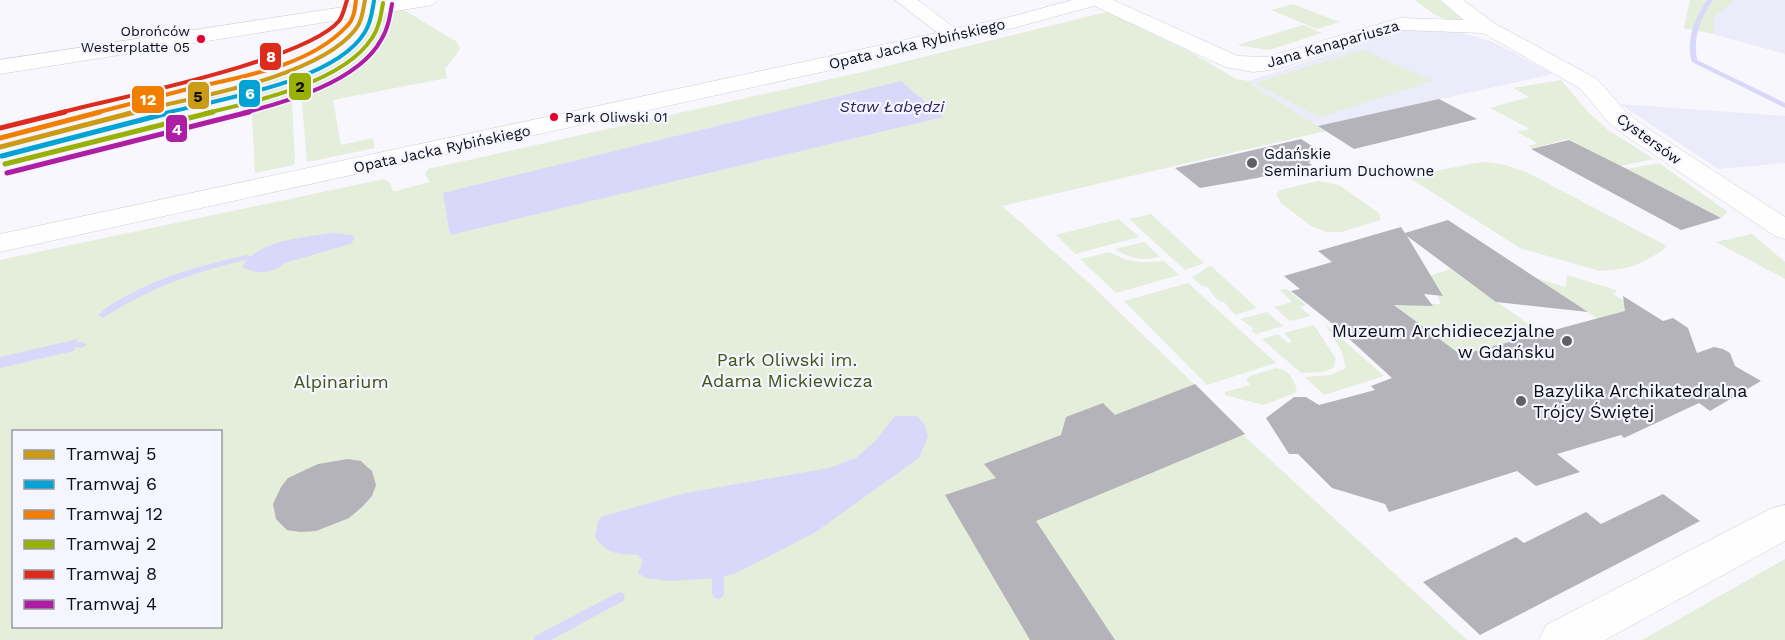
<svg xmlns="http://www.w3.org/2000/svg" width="1785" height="640" viewBox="0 0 1785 640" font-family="'Work Sans',sans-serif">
<rect width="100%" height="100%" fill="#f7f7fd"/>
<path fill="#ebebf9" d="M1734,0H1785V54L1713,34V18Z
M1418,29L1462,33L1493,42L1553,74L1318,126L1255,87L1249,81L1403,30Z
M1620,104L1785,116V163L1718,169Z"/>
<path fill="#e4eedb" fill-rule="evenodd" d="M1415,0H1442L1465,18C1445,26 1430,11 1415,0Z
M1690,0H1734L1713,18V34L1684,28Z
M1293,4L1339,22L1317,29L1271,10Z
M404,10L457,42L460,49L445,69L447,78L333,100L341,145L373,138L375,148L307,162L300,79L367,34L374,24L377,15Z
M1107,12L1194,54L1236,79L1249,81L1255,87L1326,131L1002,206L1088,282L1246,434L1243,435L1467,640H0V260L384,179L390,183L393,191H395L430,182L425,174L428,169L858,73ZM14,432H220V626H14Z
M1303,25L1322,33L1269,50L1237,45Z
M1363,50L1432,81L1320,117L1254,83Z
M317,60L291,80L295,163L293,165L255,173L251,95L144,113L251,84Z
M1561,80L1589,113L1608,130L1654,159L1620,166L1568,139L1533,148L1528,146L1537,143L1517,132L1530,129L1490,108L1529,97L1513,88Z
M1486,162L1505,165L1526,172L1667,246L1659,253L1636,265L1621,269L1600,271L1520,248L1408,177L1475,163Z
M1659,163L1728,212L1721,218L1627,169Z
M1318,181L1339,185L1379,213L1381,220L1341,232H1327L1311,226L1281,203L1276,194L1280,190Z
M1151,214L1204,263L1185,270L1129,219Z
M1119,219L1139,237L1075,254L1056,235Z
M1752,234L1785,262V279L1716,242Z
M1144,242L1160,257C1142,261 1130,259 1115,249Z
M1110,252C1128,263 1143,263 1164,261L1179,275L1116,293L1080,259Z
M1210,266H1211L1257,308L1235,315L1224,302C1214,301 1213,292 1206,286H1202L1192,277Z
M1450,269L1540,332L1461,357L1394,304H1441L1430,276Z
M1567,275L1616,290L1617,292L1613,294L1659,322L1622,335L1536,278L1566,287Z
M1188,283L1276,363L1207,385L1124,301Z
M1287,289L1306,305L1300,307L1311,316L1290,321L1274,307L1292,302L1280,290Z
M1267,312L1283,326L1256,334L1252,331L1253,328L1240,319Z
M1325,324L1384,376L1324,395L1305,377L1330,375L1346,368L1342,352Z
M1314,325L1336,359L1333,368L1323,372L1301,373L1262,339L1278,334L1288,343L1292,341L1283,333Z
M1276,368C1288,369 1294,379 1297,390L1295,393L1263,405L1225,395V392L1250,385L1246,380L1250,376Z
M1785,559V640H1642Z"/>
<path fill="#dad8fa" d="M901,81L943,117L450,235L443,193Z
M333,233L352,235L355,239L350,244L285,263C271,274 258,275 242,267C257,240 305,237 333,233Z
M78,339L74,351L0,368V357Z
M895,416H917L925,425L928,437L919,458L816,532L736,573L719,578L669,581L646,578L638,573L643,561L638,555C617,554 608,555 595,537L598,521L603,516L686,493L829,468L856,458L876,440Z"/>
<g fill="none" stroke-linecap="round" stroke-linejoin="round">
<path fill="#dad8fa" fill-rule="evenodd" d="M1707,0H1713C1700,19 1693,37 1697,60L1785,103V108L1692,62C1685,40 1695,19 1707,0Z
M247,255L251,257L250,259C198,271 150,287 105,317L102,318L98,315C105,308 115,302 124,297C162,276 205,264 247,255Z
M79,342L85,343L87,345L82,348L76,347L74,345L76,343Z
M718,561L722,563L724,566V594L722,598L718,599L714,598L712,594V566L714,563Z
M619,592L623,593L625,597L623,601L551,640H533L535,636Z"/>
</g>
<path fill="#b4b3ba" d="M1439,99L1477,119L1354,149L1318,126Z
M1301,139L1329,157L1308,162L1312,165L1257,178L1200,188L1175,168Z
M1569,140L1627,169L1721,218L1681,230L1531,149Z
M1448,220L1588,312L1496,302L1407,236L1443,296L1424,294L1433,306L1394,305L1461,355L1625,311L1623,296L1663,321L1673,318L1688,328L1697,353L1714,347L1723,349L1730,353L1735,366L1761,381L1710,411L1699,403L1624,438L1621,435L1557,454L1580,472L1536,486L1517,471L1389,512L1385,504L1332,488L1298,454H1289L1266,418L1294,397H1306L1319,405L1375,390L1371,386L1392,378L1334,325L1291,291L1300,289L1284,276L1332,262L1318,251L1401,227L1405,233Z
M1195,384L1245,434L1036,521L1115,640H1030L945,495L996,478L984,464L1061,435L1066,417L1103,403L1115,415Z
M348,459L361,461L365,465L372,471L376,485L372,496L362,507L349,518L316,531L300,532L287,530L276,519L273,504L281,487L288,478L318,464Z
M1663,494L1700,521L1480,635L1423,582L1516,537L1524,543L1586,512L1601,524Z"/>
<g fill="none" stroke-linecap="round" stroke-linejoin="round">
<g stroke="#cfcfd6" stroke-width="1">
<path id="street" d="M389,0H437L434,4L427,6L0,74V60Z
M895,0H918L965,36L961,40L954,42L947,40Z
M1087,0H1113L1238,56L1267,57L1400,18L1464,20L1440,0H1463L1494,23L1597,79L1626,112L1644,126L1785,217V239L1775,236L1626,136L1608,122L1581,89L1483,33L1401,30L1277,69L1253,72L1225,67L1090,4Z
M1785,505V541L1605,640H1539L1546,625L1770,509Z"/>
</g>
<g stroke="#cfcfd6" stroke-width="1">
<path id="secondary" d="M1072,0H1104L1101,4L1017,27L840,68L0,252V234L840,54L1014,16Z"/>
</g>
<use href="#street" fill="#fefeff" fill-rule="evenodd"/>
<use href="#secondary" fill="#fefeff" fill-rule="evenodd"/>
<g stroke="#f5f5ff" stroke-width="7">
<path id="tram-1-far1" d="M129,113C189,98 316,79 355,30C362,22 363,10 365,0"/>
</g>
<g stroke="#f5f5ff" stroke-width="9">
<path id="tram-1" d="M0,147L135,112"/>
</g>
<g stroke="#f5f5ff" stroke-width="7">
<path id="tram-2-far1" d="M166,113C219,99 335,82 365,32C371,23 372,12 374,1"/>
</g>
<g stroke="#f5f5ff" stroke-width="9">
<path id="tram-2" d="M2,156L172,112"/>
</g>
<g stroke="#f5f5ff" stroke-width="7">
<path id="tram-3-far1" d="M95,113C126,105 157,97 188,89C240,77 309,67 347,26C354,19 355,9 356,0"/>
</g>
<g stroke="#f5f5ff" stroke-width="9">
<path id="tram-3" d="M0,138L100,112"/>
</g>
<g stroke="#f5f5ff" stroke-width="7">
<path id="tram-4-far1" d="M206,113C255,102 344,82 372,38C379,28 381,15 383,3"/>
</g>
<g stroke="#f5f5ff" stroke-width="9">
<path id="tram-4" d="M5,164L213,112"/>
</g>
<g stroke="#f5f5ff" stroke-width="7">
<path id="tram-5-far1" d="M59,113C116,98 305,61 339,21C343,16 345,6 347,0"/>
</g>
<g stroke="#f5f5ff" stroke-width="9">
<path id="tram-5" d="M0,128L65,112"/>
</g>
<g stroke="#f5f5ff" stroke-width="7">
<path id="tram-6-far1" d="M243,113C286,102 358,82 381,40C388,29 390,16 392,4"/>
</g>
<g stroke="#f5f5ff" stroke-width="9">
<path id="tram-6" d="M7,173L249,112"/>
</g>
<use href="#tram-1-far1" stroke="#cc9b16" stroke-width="4"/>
<use href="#tram-1" stroke="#cc9b16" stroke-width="5"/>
<use href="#tram-2-far1" stroke="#00a3d4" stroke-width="4"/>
<use href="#tram-2" stroke="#00a3d4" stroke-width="5"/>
<use href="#tram-3-far1" stroke="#f27e00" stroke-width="4"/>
<use href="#tram-3" stroke="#f27e00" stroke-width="5"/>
<use href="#tram-4-far1" stroke="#99b004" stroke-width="4"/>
<use href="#tram-4" stroke="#99b004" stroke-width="5"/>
<use href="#tram-5-far1" stroke="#dd2b1c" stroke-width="4"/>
<use href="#tram-5" stroke="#dd2b1c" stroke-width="5"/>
<use href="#tram-6-far1" stroke="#ae1ea3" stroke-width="4"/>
<use href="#tram-6" stroke="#ae1ea3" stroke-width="5"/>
</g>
<g fill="#e4002b" stroke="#f5f5ff" stroke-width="2">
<circle cx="201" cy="39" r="5"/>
<circle cx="554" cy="117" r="5"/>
</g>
<g fill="#606067" stroke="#f5f5ff" stroke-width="2">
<circle cx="1252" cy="163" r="6"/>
<circle cx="1567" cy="341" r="6"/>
<circle cx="1521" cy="401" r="6"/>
</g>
<g text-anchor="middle" stroke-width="4.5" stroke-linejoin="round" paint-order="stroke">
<g font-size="14" fill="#0e0e16" stroke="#f5f5ff" text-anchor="end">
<text x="190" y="36">Obrońców<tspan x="190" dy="16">Westerplatte 05</tspan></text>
<text x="565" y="122" text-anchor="start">Park Oliwski 01</text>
</g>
<g font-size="15" fill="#0e0e16" stroke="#f5f5ff">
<text transform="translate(917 44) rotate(-13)" y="5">Opata Jacka Rybińskiego</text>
<text transform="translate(1333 44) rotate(-16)" y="5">Jana Kanapariusza</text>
<text transform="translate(1649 139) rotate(36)" y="5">Cystersów</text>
<text transform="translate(442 149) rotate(-12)" y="5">Opata Jacka Rybińskiego</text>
</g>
<g font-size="15" fill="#0e0e16" stroke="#f5f5ff" text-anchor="start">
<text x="1264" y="159">Gdańskie<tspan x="1264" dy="17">Seminarium Duchowne</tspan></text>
</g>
<g font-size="16" font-style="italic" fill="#2d245a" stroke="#f5f5ff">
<text x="892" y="112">Staw Łabędzi</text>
</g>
<g font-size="18" fill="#0e0e16" stroke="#f5f5ff" text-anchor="end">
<text x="1555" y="337">Muzeum Archidiecezjalne<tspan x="1555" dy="21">w Gdańsku</tspan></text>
<text x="1533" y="397" text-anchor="start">Bazylika Archikatedralna<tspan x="1533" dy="21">Trójcy Świętej</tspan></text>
</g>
<g font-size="18" fill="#405616" stroke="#f5f5ff">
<text x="787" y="366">Park Oliwski im.<tspan x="787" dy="21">Adama Mickiewicza</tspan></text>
<text x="341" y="388">Alpinarium</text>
</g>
</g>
<g stroke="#f5f5ff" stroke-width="2">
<rect x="259" y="42" width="23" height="29" rx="6" fill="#dd2b1c"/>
<rect x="288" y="72" width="24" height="29" rx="6" fill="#99b004"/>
<rect x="238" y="79" width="23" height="29" rx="6" fill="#00a3d4"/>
<rect x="187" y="81" width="23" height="29" rx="6" fill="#cc9b16"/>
<rect x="131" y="85" width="34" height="29" rx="6" fill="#f27e00"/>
<rect x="165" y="114" width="23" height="29" rx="6" fill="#ae1ea3"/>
</g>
<g font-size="16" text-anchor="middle" font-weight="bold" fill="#fff">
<text x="271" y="62">8</text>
<text x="250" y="99">6</text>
<text x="148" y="105">12</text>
<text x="177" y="135">4</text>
</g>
<g font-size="16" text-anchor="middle" font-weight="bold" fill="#111">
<text x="300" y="92">2</text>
<text x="198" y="102">5</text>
</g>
<rect x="12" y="430" width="210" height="198" fill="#f5f5ff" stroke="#9999a2" stroke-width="1.5"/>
<rect x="24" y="450" width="30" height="9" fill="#cc9b16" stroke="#9999a2" stroke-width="1.5"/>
<text x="66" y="460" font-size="18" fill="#0e0e16">Tramwaj 5</text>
<rect x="24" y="480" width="30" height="9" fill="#00a3d4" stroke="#9999a2" stroke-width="1.5"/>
<text x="66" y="490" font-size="18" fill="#0e0e16">Tramwaj 6</text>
<rect x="24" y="510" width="30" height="9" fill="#f27e00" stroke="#9999a2" stroke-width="1.5"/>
<text x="66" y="520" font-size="18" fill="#0e0e16">Tramwaj 12</text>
<rect x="24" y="540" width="30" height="9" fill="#99b004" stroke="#9999a2" stroke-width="1.5"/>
<text x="66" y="550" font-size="18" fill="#0e0e16">Tramwaj 2</text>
<rect x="24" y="570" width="30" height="9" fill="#dd2b1c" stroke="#9999a2" stroke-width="1.5"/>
<text x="66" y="580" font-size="18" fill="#0e0e16">Tramwaj 8</text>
<rect x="24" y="600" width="30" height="9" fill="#ae1ea3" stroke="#9999a2" stroke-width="1.5"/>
<text x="66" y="610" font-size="18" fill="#0e0e16">Tramwaj 4</text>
</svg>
